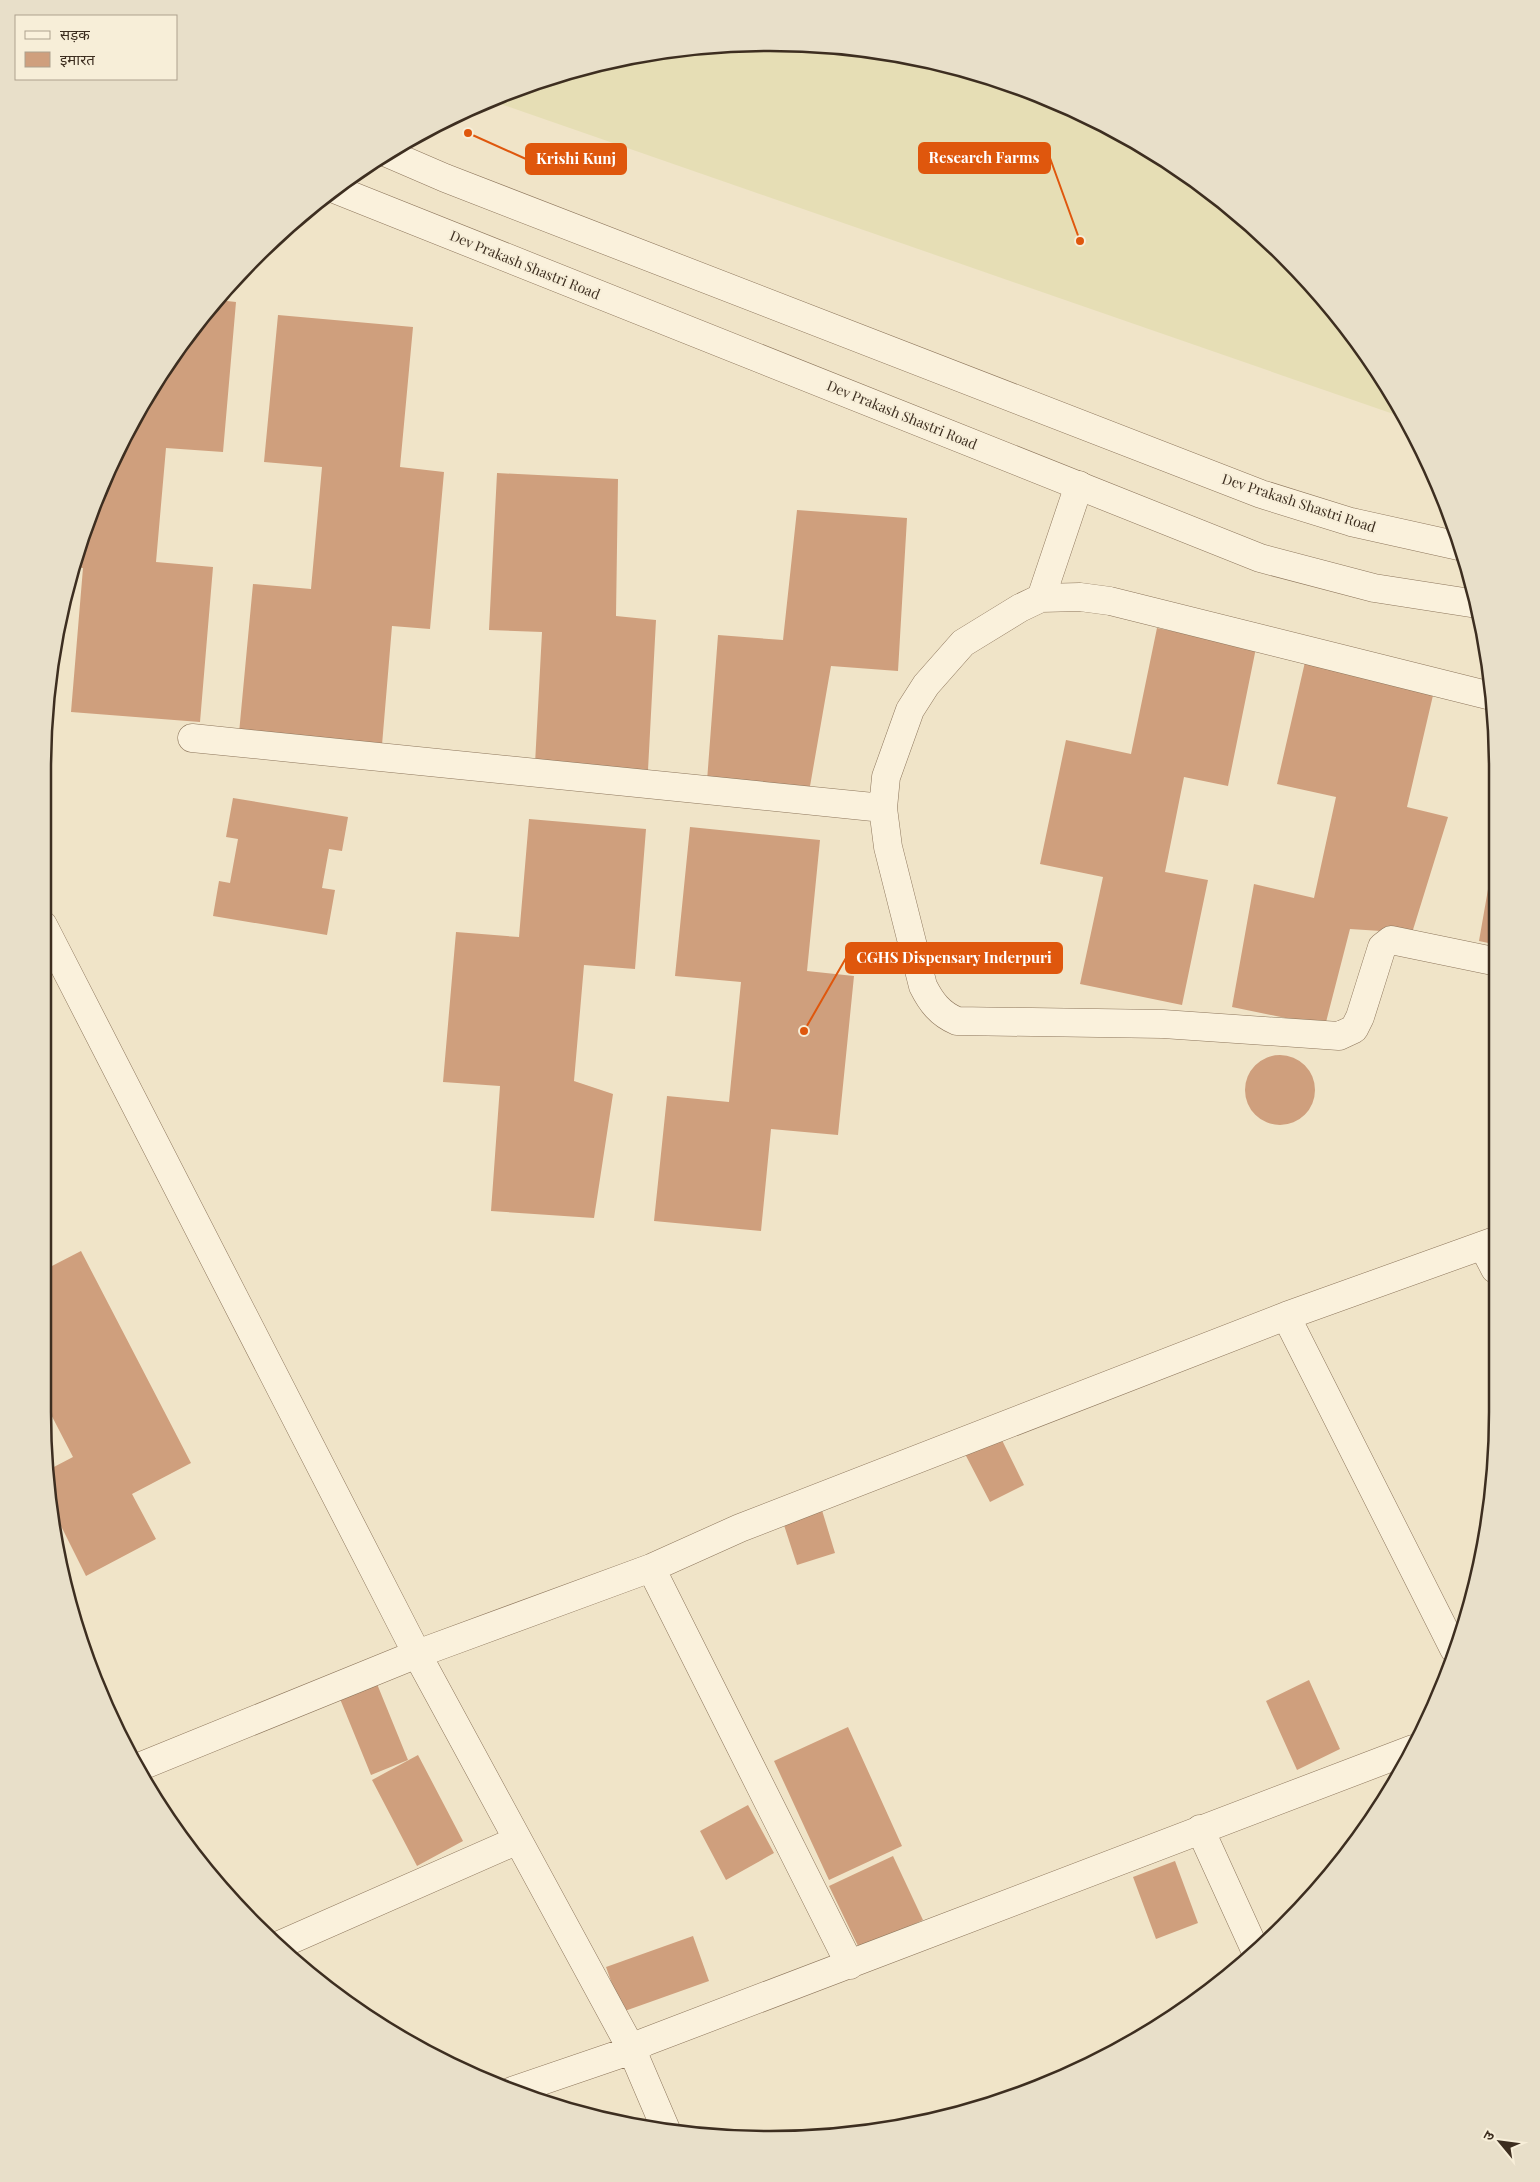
<svg xmlns="http://www.w3.org/2000/svg" width="1540" height="2182" viewBox="0 0 1540 2182" font-family="'Playfair Display','Noto Sans Devanagari',serif">
<rect width="100%" height="100%" fill="#f0e4c8"/>
<path fill="#e6deb5" d="M817,44L958,67L1092,117L1213,193L1317,290L1375,366L1405,418L492,101L536,81L675,49Z"/>
<path fill="#cf9f7d" d="M218,300L236,302L223,452L166,448L156,562L213,567L200,722L71,712L83,568L75,567L98,492L140,407L193,327Z
M278,315L413,327L400,467L444,472L430,629L392,626L382,745L239,733L253,584L311,589L322,467L264,462Z
M497,473L618,479L616,616L656,620L648,770L535,764L542,632L489,630Z
M797,510L907,518L898,671L831,666L809,792L707,781L718,635L783,640Z
M1157,628L1256,648L1228,786L1184,777L1165,872L1208,880L1182,1005L1080,984L1103,877L1040,864L1066,740L1131,754Z
M1305,662L1434,691L1407,807L1448,817L1412,933L1350,929L1325,1026L1232,1007L1254,884L1314,898L1336,797L1277,784Z
M233,798L348,817L342,851L329,849L322,888L335,890L327,935L213,916L219,881L230,883L238,839L226,837Z
M529,819L646,829L635,969L584,965L574,1081L613,1094L594,1218L491,1211L500,1086L443,1082L456,932L519,937Z
M690,827L820,840L807,971L854,976L838,1135L771,1129L761,1231L654,1221L667,1096L729,1102L741,982L675,976Z
M1491,872H1492L1493,944L1479,941Z
M1245 1090a35 35 0 1 1 70 0a35 35 0 1 1-70 0Z
M81,1251L191,1463L132,1494L156,1539L86,1576L57,1518L50,1469L73,1457L43,1399V1252L50,1267Z
M999,1434L1024,1485L990,1502L964,1452Z
M821,1507L835,1553L797,1565L782,1519Z
M375,1679L408,1760L371,1775L338,1694Z
M1309,1680L1340,1749L1297,1770L1266,1701Z
M848,1727L902,1846L829,1880L774,1761Z
M418,1755L463,1841L417,1866L372,1780Z
M748,1805L774,1853L726,1880L700,1831Z
M893,1856L923,1920L860,1950L829,1886Z
M1175,1861L1198,1923L1156,1939L1133,1877Z
M693,1936L709,1981L622,2012L606,1967Z"/>
<g fill="none" stroke-linecap="round" stroke-linejoin="round">
<g stroke="#8d765c" stroke-width="29">
<path id="minor" d="M1041,598L1079,485
M1491,696L1110,601L1080,597L1041,598L1020,608L963,643L926,685L910,710L886,777L883,808L888,847L923,986C931,1002 940,1014 957,1021L1163,1024L1339,1036L1354,1029L1360,1017L1382,947L1391,940L1493,961
M192,738L883,808
M43,925L417,1654L632,2050L667,2132
M1483,1246L1495,1269
M1286,1316L1454,1649
M651,1568L850,1965
M139,1767L417,1654L651,1568L740,1528L1286,1316L1495,1241
M1200,1829L1256,1952
M277,1946L518,1840
M512,2091L632,2050L645,2042L1413,1749"/>
</g>
<g stroke="#8d765c" stroke-width="29">
<path id="tertiary" d="M387,153L445,178L1261,494L1351,522L1459,546
M337,190L1260,558L1374,588L1477,604"/>
</g>
<use href="#minor" stroke="#faf1dc" stroke-width="28"/>
<use href="#tertiary" stroke="#faf1dc" stroke-width="28"/>
</g>
<g text-anchor="middle" stroke-width="4" stroke-linejoin="round" paint-order="stroke">
<g font-size="14" fill="#3d2e20" stroke="#f7eed8">
<text transform="translate(525 265) rotate(22)" y="5">Dev Prakash Shastri Road</text>
<text transform="translate(902 415) rotate(22)" y="5">Dev Prakash Shastri Road</text>
<text transform="translate(1299 503) rotate(18)" y="5">Dev Prakash Shastri Road</text>
</g>
</g>
<path d="M0 0H1540V2182H0ZM770 51H770A719 719 0 0 1 1489 770V1412A719 719 0 0 1 770 2131H770A719 719 0 0 1 51 1412V770A719 719 0 0 1 770 51Z" fill="#e8dfc9" fill-rule="evenodd"/>
<path fill="none" stroke="#3d2e20" stroke-width="2.5" d="M770 51H770A719 719 0 0 1 1489 770V1412A719 719 0 0 1 770 2131H770A719 719 0 0 1 51 1412V770A719 719 0 0 1 770 51Z"/>
<path fill="none" stroke="#df570d" stroke-width="2" d="M1080 241L1050 158M468 133L526 159M804 1031L846 958"/>
<g fill="#df570d" stroke="#f7eed8" stroke-width="2">
<circle cx="1080" cy="241" r="5"/>
<circle cx="468" cy="133" r="5"/>
<circle cx="804" cy="1031" r="5"/>
</g>
<g fill="#df570d" stroke="#df570d" stroke-width="2">
<rect x="919" y="143" width="131" height="30" rx="5"/>
<rect x="526" y="144" width="100" height="30" rx="5"/>
<rect x="846" y="943" width="216" height="30" rx="5"/>
</g>
<g font-size="15" text-anchor="middle" font-weight="bold" fill="#fff">
<text x="984" y="163">Research Farms</text>
<text x="576" y="164">Krishi Kunj</text>
<text x="954" y="963">CGHS Dispensary Inderpuri</text>
</g>
<rect x="15" y="15" width="162" height="65" fill="#f7eed8" stroke="#ada18e"/>
<rect x="25" y="31" width="25" height="8" fill="#faf1dc" stroke="#ada18e"/>
<text x="60" y="40" font-size="15" fill="#3d2e20">सड़क</text>
<rect x="25" y="52" width="25" height="15" fill="#cf9f7d" stroke="#ada18e"/>
<text x="60" y="65" font-size="15" fill="#3d2e20">इमारत</text>
<g transform="translate(1500 2142) rotate(299)" stroke="#f7eed8" stroke-width="4" paint-order="stroke">
<path d="M0-4L9 19L0 12L-9 19Z" fill="#3d2e20"/>
<text y="-8" font-size="14" font-weight="bold" text-anchor="middle" fill="#3d2e20">उ</text>
</g>
</svg>
